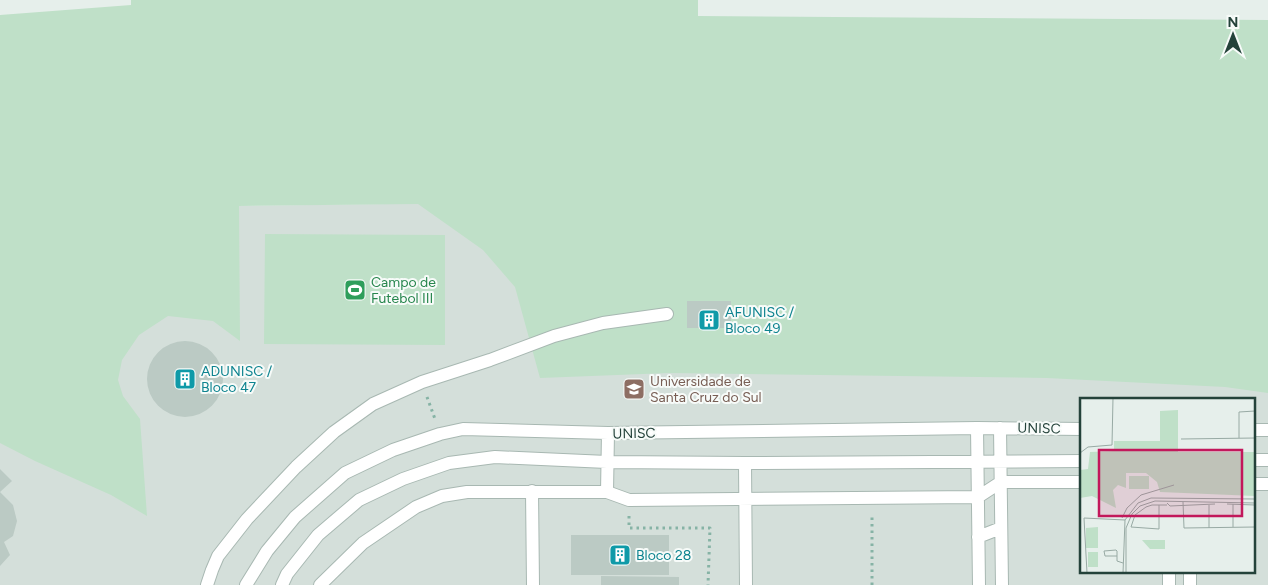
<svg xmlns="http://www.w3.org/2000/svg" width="1268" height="585" viewBox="0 0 1268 585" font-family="Figtree,sans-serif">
<rect width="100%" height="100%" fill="#e6efeb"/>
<path fill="#d4dfda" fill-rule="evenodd" d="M461,203L1268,307V585H0V379L238,206ZM1082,399H1254V571H1082Z"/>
<path fill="#bfe0c8" d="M131,0H698V16L1268,20V393L1225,387L1047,378L669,373L540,378L515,287L483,250L418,204L239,206L240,341L213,321L168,316L139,335L122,360L118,380L123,396L140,419L147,516L111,495L35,461L0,443V15L131,5Z
M265,234L445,235V345L264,344Z"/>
<path fill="#bbcac4" d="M687,301H731V328H687Z
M147 379a38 38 0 1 1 76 0a38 38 0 1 1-76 0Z
M0,469L12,481L0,492L13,505L17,521L13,536L4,542L10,555L0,566Z
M571,535H669V575H571Z
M601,576L679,577V585H601Z"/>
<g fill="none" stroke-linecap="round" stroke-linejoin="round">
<g stroke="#a8b8b2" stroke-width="14">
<path id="lane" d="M977,428L979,585
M1000,428L1002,585
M1254,430H1268
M608,433L607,492L629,500L978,497L1001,482H1082
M1254,460H1268
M745,463L746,585
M1254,484H1268
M532,491L533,585
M978,537L1001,528
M1190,571V585
M207,585L212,570L218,556L247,519L296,467L334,432L373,404L422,382L490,360L554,336L603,323L667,314
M246,585L267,551L295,517L345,473L393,450L440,434L463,429L608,433L977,428L1082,429
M282,585L287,574L318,535L359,500L403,479L449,463L495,457L607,462L745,463L1082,461
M320,585L363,543L416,507L442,496L467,492H607
M1169,585V571"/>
</g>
<path stroke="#86b3a5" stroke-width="3" stroke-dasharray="2.5 4" stroke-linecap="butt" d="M427,397L435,419
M629,516V528H710L708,585
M872,585V514"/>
<use href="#lane" stroke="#fff" stroke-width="12"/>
</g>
<defs>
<g id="stadium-square" transform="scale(1.125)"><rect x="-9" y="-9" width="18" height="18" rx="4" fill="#2e9e5b" stroke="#f7fbf9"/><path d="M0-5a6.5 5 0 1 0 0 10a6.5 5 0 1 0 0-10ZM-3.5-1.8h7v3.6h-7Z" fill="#fff"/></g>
<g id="building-square" transform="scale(1.125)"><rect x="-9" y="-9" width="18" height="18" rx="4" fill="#0f9aa8" stroke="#f7fbf9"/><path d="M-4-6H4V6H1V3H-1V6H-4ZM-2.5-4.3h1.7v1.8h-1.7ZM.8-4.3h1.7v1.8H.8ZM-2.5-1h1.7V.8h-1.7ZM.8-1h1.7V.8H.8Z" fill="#fff"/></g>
<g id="university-square" transform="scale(1.125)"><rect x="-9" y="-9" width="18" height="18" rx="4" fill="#8d6e63" stroke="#f7fbf9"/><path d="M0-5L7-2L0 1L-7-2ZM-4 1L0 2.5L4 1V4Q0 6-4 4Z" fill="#fff"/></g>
</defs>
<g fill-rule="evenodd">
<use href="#stadium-square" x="355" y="290"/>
<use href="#building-square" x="709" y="320"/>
<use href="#building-square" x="185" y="379"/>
<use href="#university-square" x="634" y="389"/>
<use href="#building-square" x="620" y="555"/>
</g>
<g text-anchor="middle" stroke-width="4" stroke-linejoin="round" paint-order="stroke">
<g font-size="14" fill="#27864d" stroke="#f7fbf9" text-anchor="start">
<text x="371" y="287">Campo de<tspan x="371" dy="16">Futebol III</tspan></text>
</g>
<g font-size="14" fill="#0d838f" stroke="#f7fbf9" text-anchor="start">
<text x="725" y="317">AFUNISC /<tspan x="725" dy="16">Bloco 49</tspan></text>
<text x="201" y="376">ADUNISC /<tspan x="201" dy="16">Bloco 47</tspan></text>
<text x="636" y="560">Bloco 28</text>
</g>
<g font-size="14" fill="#785e54" stroke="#f7fbf9" text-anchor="start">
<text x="650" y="386">Universidade de<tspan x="650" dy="16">Santa Cruz do Sul</tspan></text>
</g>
<g font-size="14" fill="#24423a" stroke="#f7fbf9">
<text transform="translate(1039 428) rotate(1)" y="5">UNISC</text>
<text transform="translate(634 433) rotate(-1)" y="5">UNISC</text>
</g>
</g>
<g transform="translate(1080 398)">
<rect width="175" height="175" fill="#e6efeb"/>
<path d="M98,12V54H175V98L80,94L77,84L66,75H46V90L38,87L33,92L36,110L12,98L0,100V72L8,71L10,54L34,53V43H80V13ZM49,78H69V91H49ZM18,129V150H6V130ZM62,142H85V151H70ZM8,154H18V169H8Z" fill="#bfe0c8"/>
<path fill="none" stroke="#98aaa4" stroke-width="1" d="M159,40V14L175,13M101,41L175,40M0,55L8,49L32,47L33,0M103,104L104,130L175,129M87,105L90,108L135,106M147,106L175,107M153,106V129M79,107V131L51,129L55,117L66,109L72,107H87M42,120L47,110L61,97L94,87M129,130V107M37,158H25L24,153L36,152L37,153V163L43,165M7,175L4,120L45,122M43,175L45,122L58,105L71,100L175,101M46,175V130L52,116L60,108L75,103L175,105"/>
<path fill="#c2185b" fill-opacity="0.15" stroke="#c2185b" stroke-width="2.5" d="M19,52H162V118H19Z"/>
<rect width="175" height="175" fill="none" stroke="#24423a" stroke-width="2.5"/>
</g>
<g transform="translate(1233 35)" stroke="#f7fbf9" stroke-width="4" paint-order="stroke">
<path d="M0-4L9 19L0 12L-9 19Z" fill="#24423a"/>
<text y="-8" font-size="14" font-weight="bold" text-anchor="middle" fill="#24423a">N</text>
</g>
</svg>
